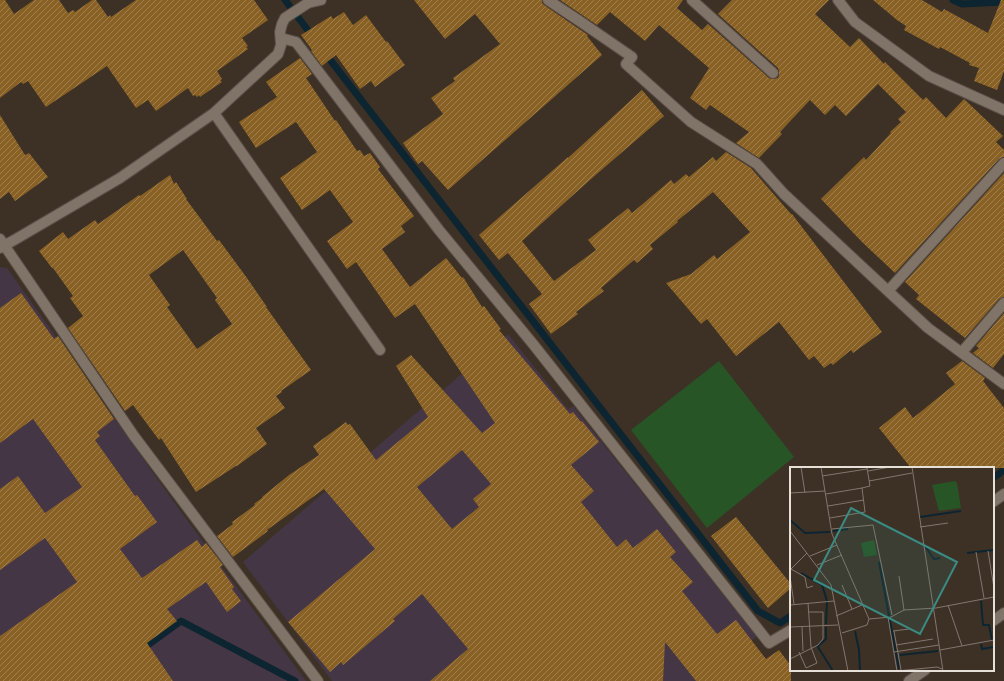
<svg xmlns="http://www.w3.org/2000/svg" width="1004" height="681" viewBox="0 0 1004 681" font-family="'Noto Sans',sans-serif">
<defs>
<pattern id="building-hatch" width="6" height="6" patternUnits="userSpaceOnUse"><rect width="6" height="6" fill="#896124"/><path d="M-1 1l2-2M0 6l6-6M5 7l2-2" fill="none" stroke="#9f7f4e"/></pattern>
</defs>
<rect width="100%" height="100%" fill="#3d3126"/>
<path fill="#443644" d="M0,267L7,268L176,505L306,681H0Z
M508,334L568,409L573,406L757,637L749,642L769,681H332L243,562Z"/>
<path fill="#275526" d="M719,361L794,457L707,528L631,430Z"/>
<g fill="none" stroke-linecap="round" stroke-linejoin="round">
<path stroke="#0d2530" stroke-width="7" d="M285,0L313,37
M953,0L962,4L1004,2
M324,52L758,611L780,623L791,616
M993,478L1004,470
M144,648L181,621L295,681"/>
</g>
<path fill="url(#building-hatch)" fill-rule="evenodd" d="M0,0H5L14,14L34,0H59L68,13L73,10L75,12L92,0H96L108,17L110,15L111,17L136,0H254L268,20L242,38L248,46L246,47L248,49L217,71L222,79L220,80L222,82L200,97L199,95L197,97L195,95L193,96L188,88L156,111L148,100L136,108L107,66L46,107L28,81L23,84L21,82L0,98Z
M414,0H542V3L544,5L588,35L587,36L602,55L448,190L422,161L418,164L403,143L443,114L431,98L455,81L453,78L500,44L475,14L445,39Z
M560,0H683L677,8L702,30L708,24L769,78L772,79L778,78L779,75V71L778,68L718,14L732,0H829L815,14L850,47L859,38L884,64L885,62L923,100L926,97L946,118L964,99L1003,136L996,142L1004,150V157L999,159L895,273L862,242L821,199L864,157L866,160L891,133L890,132L901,122L898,119L906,112L878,84L846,116L835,105L825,115L810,100L780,132L782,134L759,158L736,143L749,132L710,105L706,110L690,98L709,68L659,25L645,41L610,12L597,25Z
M873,0H922L942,12L944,9L988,33L1001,0H1004V71L997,90L974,81L979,68L969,65L970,63L940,47L939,49L904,30L906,26L897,20Z
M344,12L353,25L366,15L386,42L387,41L405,65L375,87L371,81L360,89L336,55L322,66L311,51L312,50L301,35L331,16L333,19Z
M300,58L312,74L306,78L335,121L336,120L357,151L360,150L364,156L370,153L380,167L378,169L414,216L401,226L405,232L382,249L410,287L446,258L462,278L463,277L482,307L484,306L501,329L499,330L570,414L573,412L581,422L582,421L599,442L571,465L594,491L581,502L617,547L626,539L633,548L657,529L676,552L670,557L693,582L682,591L717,634L736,620L766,659L779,650L791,666V681H696L665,642L663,681H430L468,649L422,594L393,619L395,621L343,665L341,662L330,672L288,622L375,549L324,489L267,530L268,531L233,557L217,536L233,524L232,522L255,505L254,504L262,498V497L289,475L319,455L313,446L346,422L348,425L350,424L376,460L428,417L396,366L411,355L482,433L495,423L415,304L395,318L356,262L347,269L327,241L353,222L330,190L302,210L280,178L317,152L296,122L256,148L239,122L277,97L266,82ZM462,450L491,484L473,499L479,507L452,529L417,487Z
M642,90L664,116L591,179L522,241L554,281L596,250L588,240L628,208L632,213L671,180L674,184L686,174L689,177L713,157L716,161L726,152L751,168L791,214H792L882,332L853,353L851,350L833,365L831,363L824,368L814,356L809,360L779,322L736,356L707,319L701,324L666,283L691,274L714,255L717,259L750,232L713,192L677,221L678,222L650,245L653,249L637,263L634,260L601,288L604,291L576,312L578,314L551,334L529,304L542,294L508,253L499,260L479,235L568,157V158Z
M0,115L25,155L29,153L48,177L15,201L9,192L0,199Z
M1004,173V297L999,299L965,338L916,299L919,295L905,282Z
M170,175L174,184L176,182L187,199H186L217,241L219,240L247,278L267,307H266L311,370L281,391L282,392L276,396L285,408L256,428L267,444L237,466H236L196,492L161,438L159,440L133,405L125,411L68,328L83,316L70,298L73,296L53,268H52L39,251L63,232L68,239L95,220L98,224L139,195L140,196ZM183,250L217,298L215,300L232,324L197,349L167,307L170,305L149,275Z
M21,293L54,339L58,336L114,419L97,432L100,436L95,440L135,496L137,495L157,522L120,549L142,578L197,540L202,547L206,543L223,565L220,567L234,587L232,589L241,601L227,612L206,582L167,609L177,621L147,643L173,681H0V636L77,582L45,538L0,570V489L18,476L45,513L82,487L33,419L0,443V308Z
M1004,313V354L993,368L973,353L979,348L976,346Z
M962,361L985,378L983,381L1004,408V468H911L879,428L905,407L913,418L955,384L946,373Z
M736,517L791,584V588L768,608L711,536Z"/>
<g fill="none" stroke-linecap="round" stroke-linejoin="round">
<g stroke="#574d44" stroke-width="12">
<path id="minor" d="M548,0L581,22L632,57L626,64L691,122L757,164L784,194L888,291L928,328L1004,384
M692,0L773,73
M838,0L855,22L929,76L1004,110
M281,38L296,42L439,230L533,344L769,643L791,630
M214,113L380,350
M0,239L134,436L318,681
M0,248L16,239L120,178L214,113L278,54L281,45L280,32L282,24L285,18L308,3L321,0
M888,291L1004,163
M962,352L1004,303
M993,502L1004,494
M993,621L1004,613
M909,681L925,670"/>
</g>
<use href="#minor" stroke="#807367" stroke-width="10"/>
</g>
<g transform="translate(790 467)">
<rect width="204" height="204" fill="#3d3126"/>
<path d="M165,14L167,16L171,41L149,44L142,18ZM84,73L87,88L74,90L71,76Z" fill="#275526"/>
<path fill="none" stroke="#0d2530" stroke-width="2" d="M130,50L171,44M0,53L15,66L40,65M43,64L58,62M135,79L144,92L150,91M177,86L204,83M89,95L109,202M11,106L32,118L37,134L36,157M191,134L193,158H199L202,173M65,164L69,183L70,204M191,177L192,182L203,180M27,180L36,172V160M28,180L43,204M110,188L148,184M131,204H150"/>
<path fill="none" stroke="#81776e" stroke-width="1" d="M11,0L15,26M31,0L42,67L79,152L101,150L114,143L146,141L204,130M122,0L153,204M78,4L100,0M32,9L77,2M79,14L122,6M72,21L80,19L77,1M0,26L35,24M36,27L72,21L75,45L40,51M38,39L74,33M130,60L158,56M42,62L83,58L102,148M0,64L41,118L58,204M198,84L204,121M186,85L194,131M17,86L1,102L15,110L17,121L23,119M20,89L47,78M27,98L52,88M0,109L4,137M109,109L114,143M52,118L62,142M0,138L44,134M158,138L172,179M46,149L72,138M98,150L107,204L147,200L152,202M0,160L48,158M12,160L13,184M103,164L119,162M104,164L111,203M52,166L77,158L79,152M106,178L143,172M150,183L204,173M9,185L16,201L27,196L21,180L18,136M104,185L149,178M0,192L28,178L33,172V145H19"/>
<path fill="#3a8b83" fill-opacity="0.15" stroke="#3a8b83" stroke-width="2" d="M61,41L167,95L130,167L24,113Z"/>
<rect width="204" height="204" fill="none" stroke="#e7e0d9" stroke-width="2"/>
</g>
</svg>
